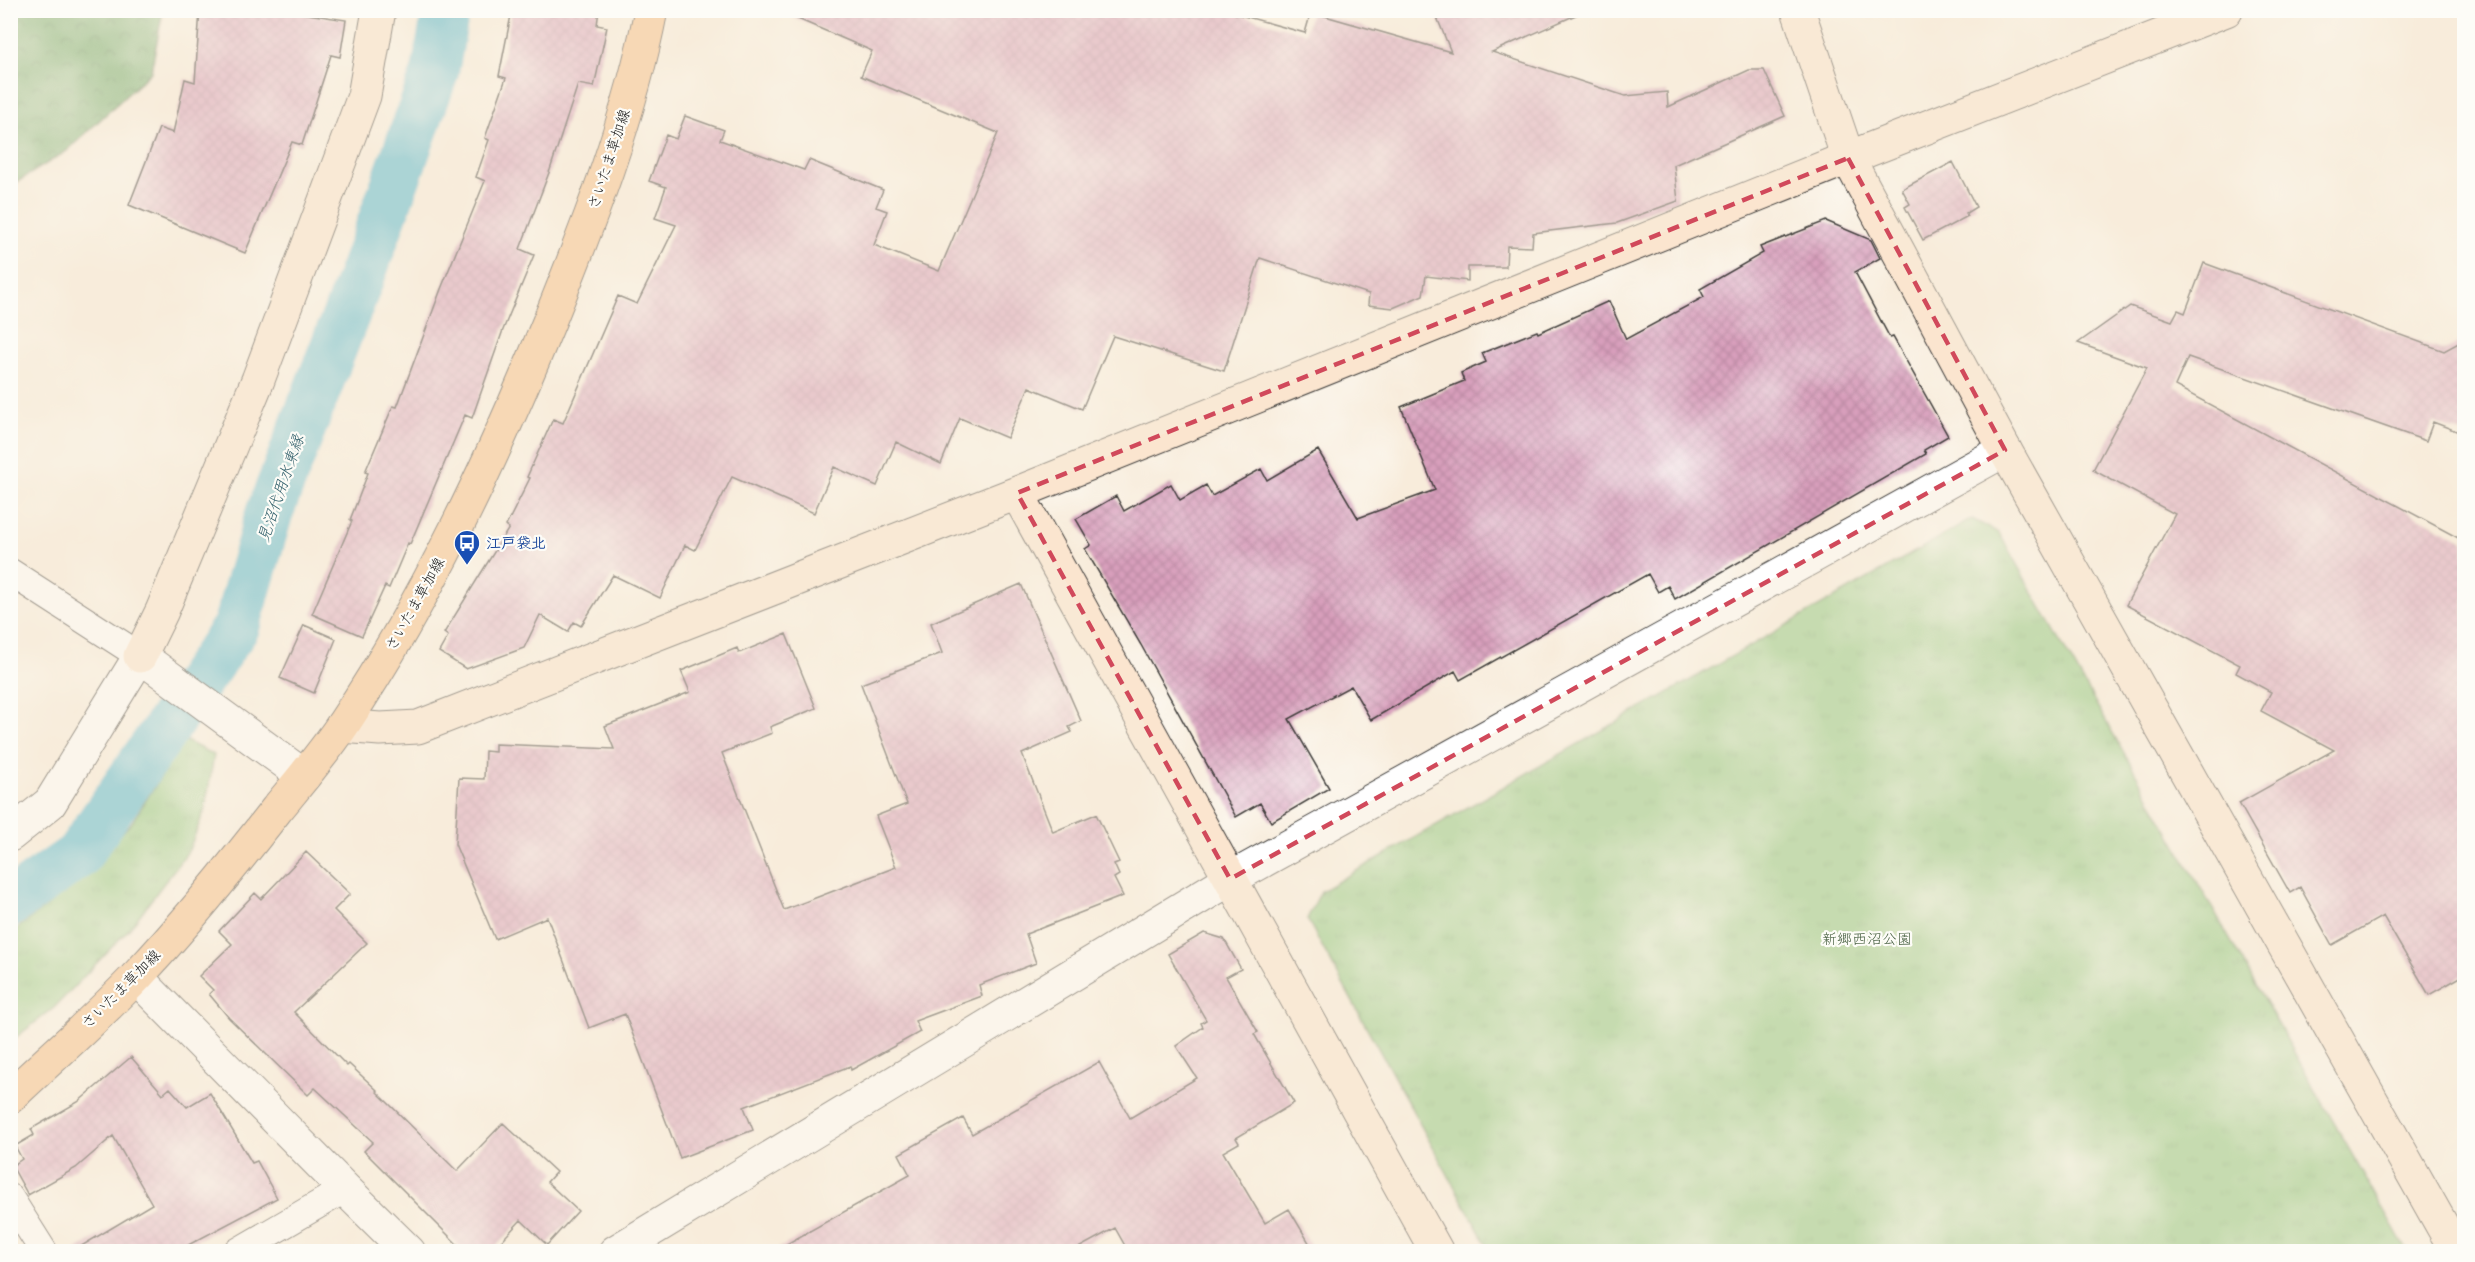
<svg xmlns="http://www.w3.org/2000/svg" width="2475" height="1262" viewBox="0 0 2475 1262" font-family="Delius,'Klee One',sans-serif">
<defs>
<pattern id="forest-crowns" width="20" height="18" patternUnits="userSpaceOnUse" patternTransform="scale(1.5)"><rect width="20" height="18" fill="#6fab6c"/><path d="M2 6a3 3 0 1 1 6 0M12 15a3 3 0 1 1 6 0" fill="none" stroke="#5a8a58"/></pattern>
<pattern id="park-tufts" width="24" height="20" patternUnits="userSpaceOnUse" patternTransform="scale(1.5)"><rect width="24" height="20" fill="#8ac67c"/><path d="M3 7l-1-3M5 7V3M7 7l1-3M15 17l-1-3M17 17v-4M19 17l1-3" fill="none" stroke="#76aa6b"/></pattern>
<pattern id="building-cross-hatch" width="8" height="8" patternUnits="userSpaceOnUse" patternTransform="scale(1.5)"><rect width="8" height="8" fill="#d89fbc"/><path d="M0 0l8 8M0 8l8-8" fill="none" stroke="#b988a1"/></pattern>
</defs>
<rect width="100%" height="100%" fill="#fdfcf7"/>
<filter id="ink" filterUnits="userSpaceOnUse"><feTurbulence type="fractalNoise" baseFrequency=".0167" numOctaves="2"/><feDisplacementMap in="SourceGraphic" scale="12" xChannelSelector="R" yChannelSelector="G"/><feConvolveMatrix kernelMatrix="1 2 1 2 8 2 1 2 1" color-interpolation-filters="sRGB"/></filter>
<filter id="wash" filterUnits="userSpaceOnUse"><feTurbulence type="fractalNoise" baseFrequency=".008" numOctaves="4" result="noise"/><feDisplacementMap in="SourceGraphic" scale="24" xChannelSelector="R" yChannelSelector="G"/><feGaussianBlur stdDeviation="1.35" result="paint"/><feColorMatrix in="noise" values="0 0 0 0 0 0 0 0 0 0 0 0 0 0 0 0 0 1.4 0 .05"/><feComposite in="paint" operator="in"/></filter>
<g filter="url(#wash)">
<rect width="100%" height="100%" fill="#f8ecdb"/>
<path fill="url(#forest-crowns)" stroke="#466444" stroke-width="1.5" d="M11,10L163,11L151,72L67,151L11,186Z"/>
<path fill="url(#park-tufts)" stroke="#53714c" stroke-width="1.5" d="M1972,519L1999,533L2407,1251H1490L1307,919L1321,891Z
M184,740L214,755L205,809L189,850L130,928L54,1008L11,1041V933L70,888L132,822Z"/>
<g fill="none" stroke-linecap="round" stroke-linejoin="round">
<path stroke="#4fb5ce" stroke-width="48" d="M10,903L78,855L236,627L269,514L364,269L435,72L446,10"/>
</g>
<g id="blocks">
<path fill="url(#building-cross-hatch)" d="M200,10H282L346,20L340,57L331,55L302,145L292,142L245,253L129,205L159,128L173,133L185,79L195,82Z
M512,10H599L597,25L607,27L594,87L578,84L550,170L520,249L534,255L503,330L472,418L465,415L410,544L408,543L389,588L385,586L362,636L312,614L352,521L350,520L368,473L365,472L393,406L397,407L441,289L485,181L476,177L489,140L485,138L506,78L499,76Z
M777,10H1222L1305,33L1311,12L1451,52L1434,10H1587L1492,52L1625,96L1667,92L1668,107L1749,70H1764L1785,116L1674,165L1678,201L1617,223L1533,233L1532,247L1507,246L1506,267H1468V281L1426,276L1423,295L1393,308L1368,305L1369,294L1260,258L1224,371L1113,336L1082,409L1029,387L1007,438L960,418L941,464L896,442L877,486L834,467L814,513L732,477L695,550L685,545L660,598L613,575L581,626L574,622L568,632L540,615L524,648L466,669L439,652L448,636L444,633L509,528L506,526L530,478L527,477L553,419L563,423L618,296L637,304L676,225L655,218L666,187L649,181L666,135L676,139L685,116L724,130L720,140L804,170L809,160L883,190L876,207L887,211L874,245L939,271L998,133L861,76L872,51Z
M1953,162L1976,207L1966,213L1968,216L1923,240L1905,207L1910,204L1902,189Z
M1826,221L1871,240L1880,258L1855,272L1890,338L1893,337L1948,436L1924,450L1926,454L1675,599L1668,586L1658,592L1648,574L1460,680L1455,671L1371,720L1351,686L1289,719L1329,788L1271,822L1260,803L1236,817L1141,645L1085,549L1091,545L1076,519L1116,496L1124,511L1171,484L1180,500L1206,485L1212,496L1261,469L1267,480L1318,450L1358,518L1435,490L1401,407L1464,381L1461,373L1486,362L1482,353L1537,331L1538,333L1609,301L1626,339L1704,297L1700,289L1763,253L1760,247Z
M2204,263L2444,351L2464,340V434L2433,422L2426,441L2188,357L2175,386L2464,541V975L2429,995L2383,916L2332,945L2300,887L2290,893L2239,803L2334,750L2261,711L2271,692L2236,673L2240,665L2126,605L2175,514L2093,470L2147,368L2078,343L2130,306L2172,321L2178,310L2185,313Z
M1021,584L1081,721L1069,727L1072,732L1022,754L1053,832L1096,814L1119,862L1114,864L1119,875L1114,878L1123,896L1026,934L1036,963L979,985L982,996L915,1021L920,1032L851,1070L850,1066L744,1107L753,1130L680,1158L625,1014L589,1028L547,917L495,939L455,844L459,778L484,779L485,751L495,752V744L614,749L605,726L690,692L681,671L737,648L739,653L786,634L816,708L770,727L772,733L722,753L784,910L896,867L876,816L907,804L861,684L942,653L931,623Z
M304,625L336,639L314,693L280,678Z
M306,852L350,894L334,910L367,943L294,1012L347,1066L349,1064L378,1091L377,1092L457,1171L503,1123L556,1172L547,1182L578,1211L547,1245L521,1220L492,1251H464L364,1151L373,1142L315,1088L308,1095L229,1018L209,994L213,990L199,976L232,944L219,931L255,893L261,899Z
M1204,933L1224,939L1241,969L1226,977L1258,1032L1254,1034L1294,1103L1236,1138L1239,1143L1223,1152L1265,1223L1289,1209L1314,1251H1128L1115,1228L1073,1251H774L910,1175L899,1154L963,1118L972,1134L1099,1062L1130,1118L1197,1078L1176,1046L1203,1027L1201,1023L1206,1020L1168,954Z
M131,1057L163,1094L170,1088L187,1107L210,1093L252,1163L257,1161L277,1198L177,1251H73L152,1204L113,1136L76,1168L28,1195L12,1166L22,1159L15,1146L34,1135L31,1129L78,1102Z"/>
</g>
</g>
<g filter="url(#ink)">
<use href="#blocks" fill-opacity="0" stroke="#3d3b39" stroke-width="1.5"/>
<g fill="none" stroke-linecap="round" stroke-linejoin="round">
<g stroke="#3d3b39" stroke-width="29">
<path id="lane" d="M10,572L140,656
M10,1198L44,1252
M237,1252L345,1189"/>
</g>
<g stroke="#3d3b39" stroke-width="35">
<path id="street" d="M10,835L50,803L140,656L304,776
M136,977L345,1189L409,1252
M615,1252L1230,879L2005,450"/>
</g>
<g stroke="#3d3b39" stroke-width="35">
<path id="secondary" d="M1798,10L1848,158L2005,450L2457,1252
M1017,493L1437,1252
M140,656L162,611L258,380L364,96L379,10
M342,726L380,729L418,727L1017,493L1848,158L2226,10"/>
</g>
<g stroke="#3d3b39" stroke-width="35">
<path id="primary" d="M10,1097C52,1057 96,1019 136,977C186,924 232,867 277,809C300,781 324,753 344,723C428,597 492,461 549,322C590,221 630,118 651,10"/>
</g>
<use href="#lane" stroke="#fff" stroke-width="27"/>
<use href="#street" stroke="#fff" stroke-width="33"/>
<use href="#secondary" stroke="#fbe5cf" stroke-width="33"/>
<use href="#primary" stroke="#f6be87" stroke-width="33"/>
</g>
</g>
<path d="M0 0H2475V1262H0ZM1848,158L2005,450L1230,879L1017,493Z" fill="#f8ecdb" fill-opacity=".55" fill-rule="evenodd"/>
<path fill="none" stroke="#d1495b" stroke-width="4.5" stroke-dasharray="12 8" stroke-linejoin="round" d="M1848,158L2005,450L1230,879L1017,493Z"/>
<defs>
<g id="bus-pin" transform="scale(1.35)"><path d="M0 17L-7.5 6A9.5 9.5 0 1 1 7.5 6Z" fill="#1a4fb4" stroke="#fdfcf7"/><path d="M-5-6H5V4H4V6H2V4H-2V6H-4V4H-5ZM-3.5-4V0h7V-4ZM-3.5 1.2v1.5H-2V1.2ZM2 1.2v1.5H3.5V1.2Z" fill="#fff"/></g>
</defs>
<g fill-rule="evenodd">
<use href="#bus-pin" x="467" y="543"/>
</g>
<g text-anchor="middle" stroke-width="4.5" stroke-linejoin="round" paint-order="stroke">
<g font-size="15" fill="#1c1c1c" stroke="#fdfcf7">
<text transform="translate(609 159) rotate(-72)" y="5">さいたま草加線</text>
<text transform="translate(415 604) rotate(-61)" y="5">さいたま草加線</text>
<text transform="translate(121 989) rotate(-45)" y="5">さいたま草加線</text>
</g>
<g font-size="15" font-weight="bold" fill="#164399" stroke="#fdfcf7" text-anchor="start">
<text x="486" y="548">江戸袋北</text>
</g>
<g font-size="15" fill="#486042" stroke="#fdfcf7">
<text x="1867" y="944">新郷西沼公園</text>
</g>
<g font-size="16" font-style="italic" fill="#33616c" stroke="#fdfcf7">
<text transform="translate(280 488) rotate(-71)" y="6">見沼代用水東縁</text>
</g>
</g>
<rect width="2475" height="1262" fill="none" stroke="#fdfcf7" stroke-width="36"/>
</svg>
